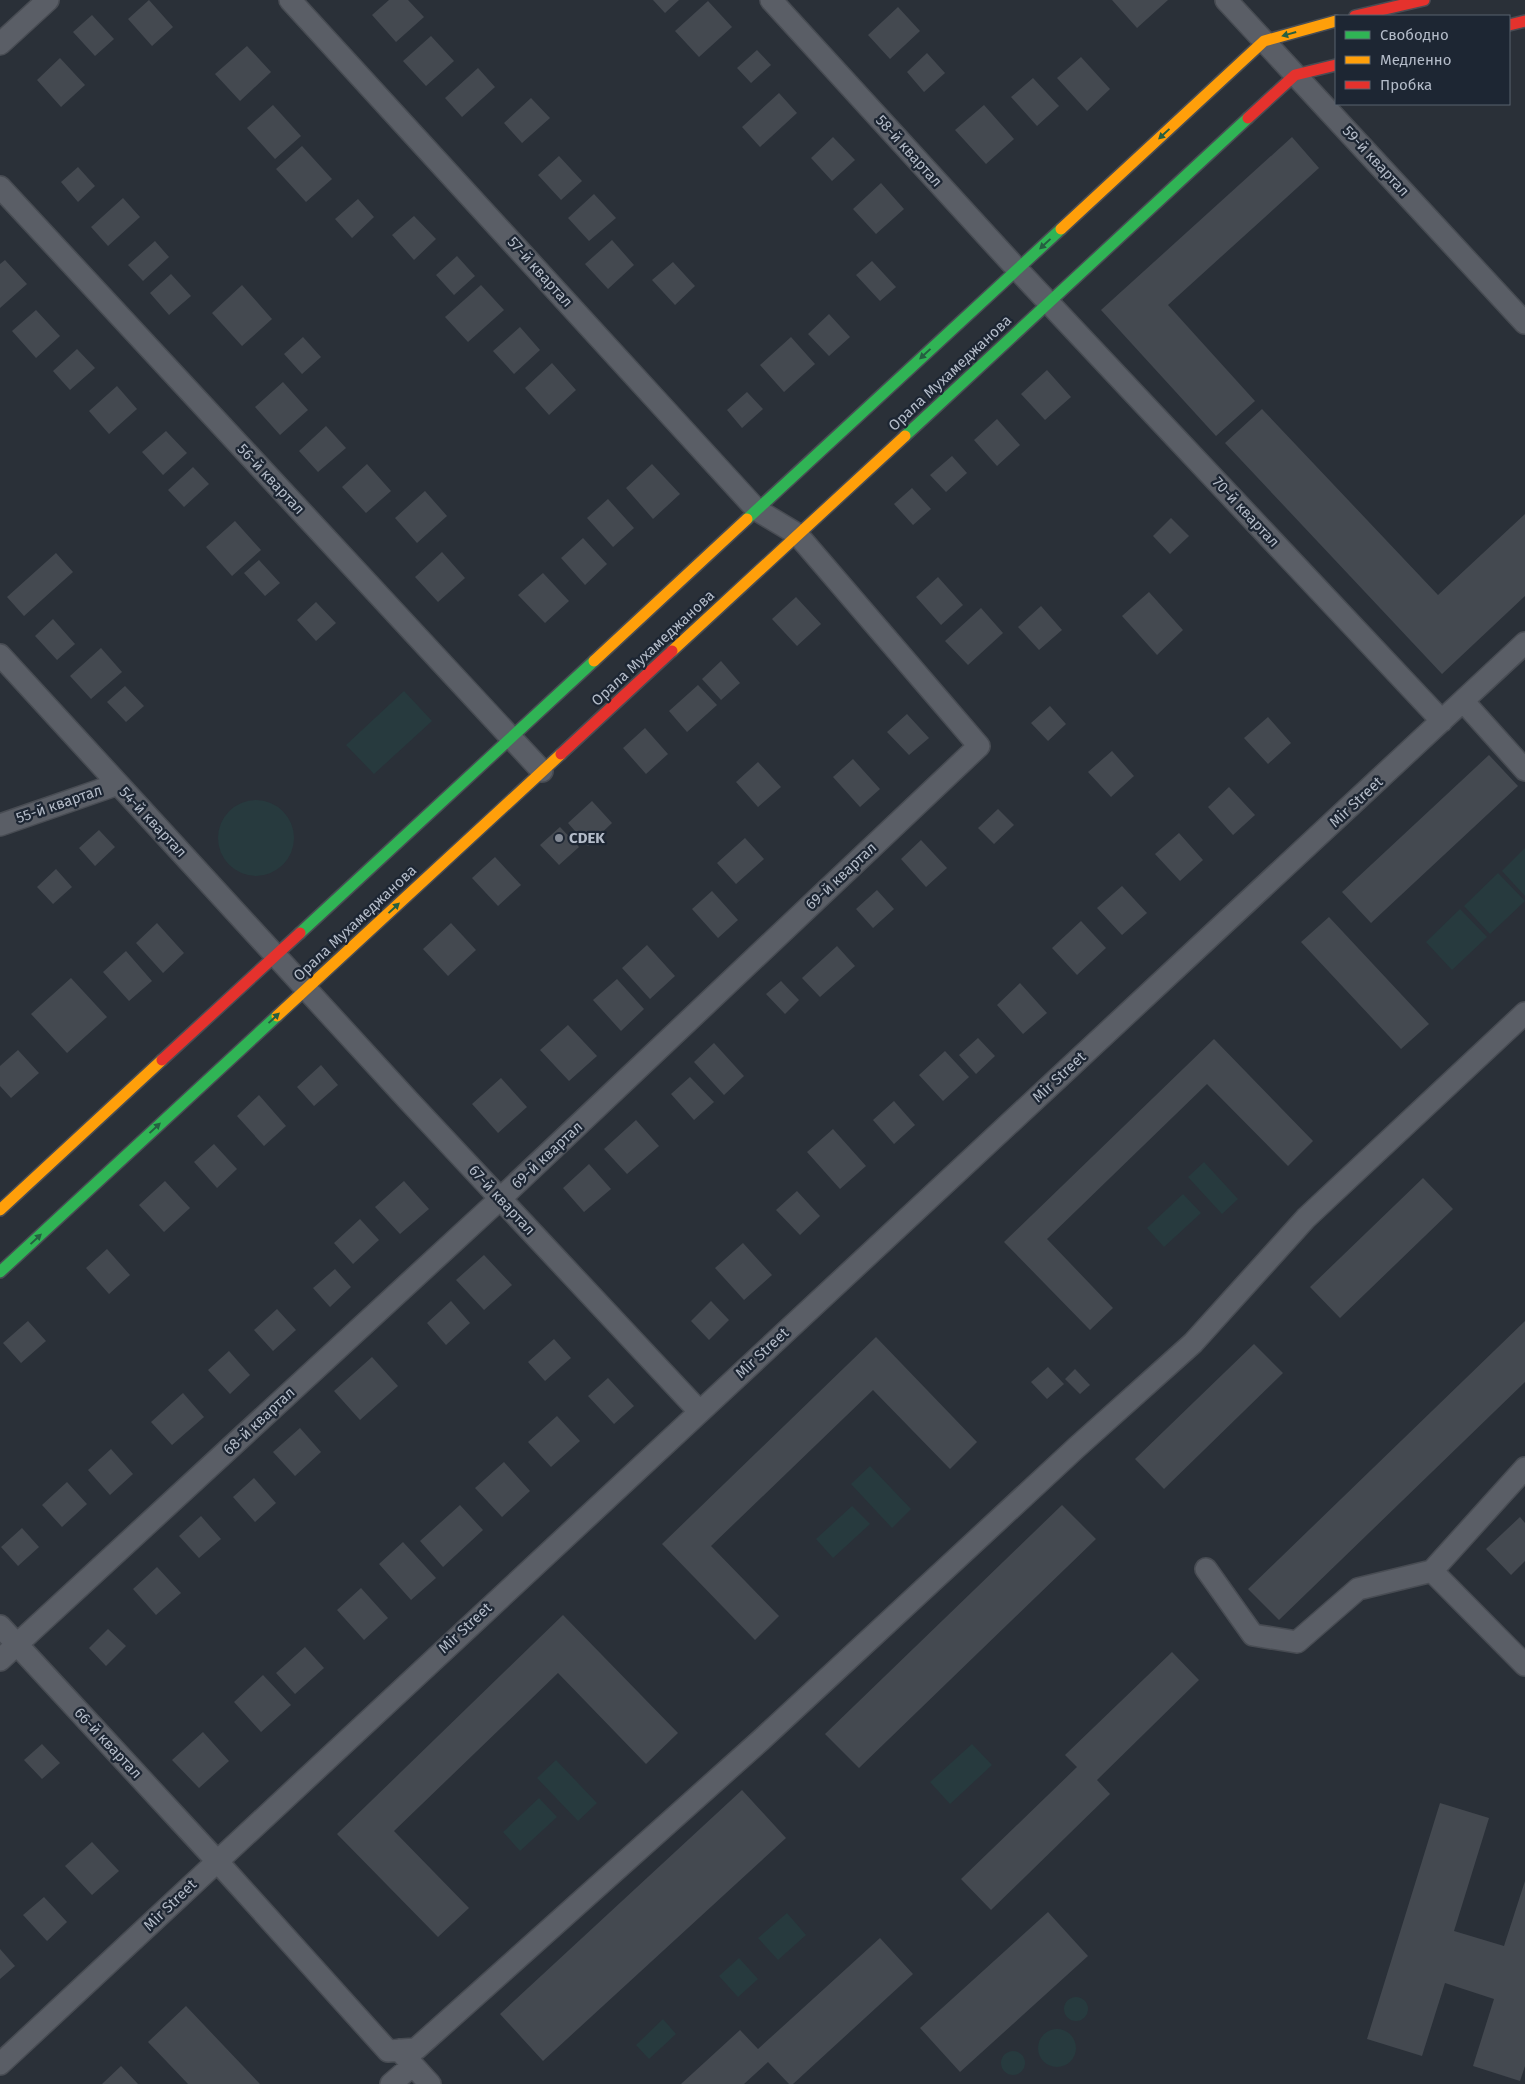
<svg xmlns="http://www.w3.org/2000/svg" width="1525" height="2084" viewBox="0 0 1525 2084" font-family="'Fira Sans',sans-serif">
<rect width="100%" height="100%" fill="#2a3038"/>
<path fill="#273a3e" d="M404,691L432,721L374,774L346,745Z
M218 838a38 38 0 1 1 76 0a38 38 0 1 1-76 0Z
M1525,848V896L1502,871Z
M1498,873L1525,901L1490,934L1464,906Z
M1460,909L1487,937L1452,970L1426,942Z
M1204,1162L1238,1199L1222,1214L1188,1177Z
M1183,1194L1201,1213L1164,1247L1147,1228Z
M870,1466L911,1509L892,1528L851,1484Z
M852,1506L870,1524L833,1558L816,1539Z
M972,1744L992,1765L950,1804L930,1782Z
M556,1760L597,1803L578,1821L537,1778Z
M539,1798L557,1817L520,1851L503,1832Z
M787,1913L806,1935L778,1960L758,1938Z
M739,1958L758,1979L738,1997L719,1976Z
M1064 2009a12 12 0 1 1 24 0a12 12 0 1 1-24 0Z
M663,2019L676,2034L649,2059L636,2045Z
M1038 2048a19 19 0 1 1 38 0a19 19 0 1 1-38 0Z
M1001 2063a12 12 0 1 1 24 0a12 12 0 1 1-24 0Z"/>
<path fill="#444950" d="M149,0L173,27L152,46L128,19Z
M389,0H408L424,17L396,42L372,15Z
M653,0H679L665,13Z
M1112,0H1168L1137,28Z
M708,1L732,27L699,57L675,31Z
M898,7L920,31L890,59L868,35Z
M92,15L114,39L95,56L73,32Z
M431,36L454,61L426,86L403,61Z
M247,46L271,72L240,101L215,74Z
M757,50L771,65L751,83L737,68Z
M927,53L945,73L924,92L907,72Z
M1081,57L1110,89L1087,111L1057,78Z
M60,58L85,85L61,107L37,80Z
M478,68L495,87L462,117L445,98Z
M1033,78L1059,106L1037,126L1011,97Z
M779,93L797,113L760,147L742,127Z
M531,98L550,118L522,143L504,123Z
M273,105L301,136L275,159L247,128Z
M984,105L1014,139L986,164L955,130Z
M833,137L855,160L832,181L811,158Z
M1292,137L1319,168L1168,305L1255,401L1216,436L1101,310Z
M302,146L332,179L306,202L276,169Z
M559,156L582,181L561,200L538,175Z
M78,167L95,186L78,202L61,182Z
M881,183L904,209L876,234L853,209Z
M594,194L616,218L589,241L568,218Z
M123,198L140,217L108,246L91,227Z
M358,199L374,217L352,238L335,219Z
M414,216L436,239L414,260L392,235Z
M612,240L634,265L608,289L585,264Z
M155,241L169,257L143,281L128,265Z
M457,256L475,276L454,295L436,275Z
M5,260L27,284L0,308V264Z
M872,261L896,287L880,301L856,275Z
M673,262L695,286L675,305L652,280Z
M171,274L191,296L169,315L150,293Z
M242,285L272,319L242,346L212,313Z
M481,285L504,310L468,342L445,317Z
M36,310L60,336L36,358L12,331Z
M829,314L850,337L829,356L808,334Z
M520,327L540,350L514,374L493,351Z
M303,337L321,357L302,374L284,354Z
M791,337L815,364L784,392L760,365Z
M77,349L95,368L70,390L53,371Z
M552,363L576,390L549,415L525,388Z
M1047,370L1071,397L1045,420L1021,394Z
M283,382L308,410L280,435L255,407Z
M117,386L137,409L109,434L89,411Z
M747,392L763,409L742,428L727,410Z
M1262,409L1438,595L1525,514V596L1442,674L1225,443Z
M997,419L1020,445L997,466L974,440Z
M326,426L346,448L318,472L299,451Z
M166,431L187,453L163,475L142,452Z
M952,456L967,473L946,492L930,475Z
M367,464L391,491L366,513L342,487Z
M652,464L680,494L653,519L626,488Z
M193,467L209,484L184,507L168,490Z
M912,488L931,509L913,525L894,504Z
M425,491L447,516L417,543L395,518Z
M608,499L634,528L613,547L587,518Z
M1171,518L1189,536L1170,554L1153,536Z
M235,521L261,550L232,576L206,547Z
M583,538L607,564L585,585L561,558Z
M442,552L465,578L438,602L415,577Z
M56,553L73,572L24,616L7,597Z
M259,560L280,583L265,596L244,573Z
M543,573L569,601L545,623L518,595Z
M938,577L963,605L941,625L916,597Z
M1149,592L1183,630L1157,655L1122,616Z
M796,597L821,624L797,646L772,619Z
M316,602L336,623L316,641L297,620Z
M1041,606L1062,630L1039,650L1018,627Z
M981,608L1003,633L968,665L945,641Z
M53,619L75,644L57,660L35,636Z
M101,648L122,672L91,699L70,676Z
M721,661L740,683L721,700L702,679Z
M698,685L717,705L687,732L669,711Z
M125,686L144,706L126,722L107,702Z
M1050,706L1066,724L1048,741L1031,723Z
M907,714L929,738L909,755L887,732Z
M1268,717L1291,743L1268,764L1244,738Z
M645,728L668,754L646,774L623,748Z
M1112,751L1134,776L1111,797L1088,772Z
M1489,755L1518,786L1371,923L1342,892Z
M853,759L880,789L860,807L833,777Z
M758,762L781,787L758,807L736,782Z
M1229,787L1255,815L1233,835L1208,807Z
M592,801L612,823L588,846L568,823Z
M998,809L1014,825L994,844L978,828Z
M560,827L579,847L559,865L540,845Z
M99,830L115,847L95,866L79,848Z
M1179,833L1203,860L1180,881L1155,854Z
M745,838L764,859L736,884L717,863Z
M921,840L947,868L926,887L901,859Z
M495,857L521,885L498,906L472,878Z
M56,869L72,887L53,904L37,887Z
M1122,886L1147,913L1122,935L1097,908Z
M877,890L894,909L873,928L856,909Z
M712,891L738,920L718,938L692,909Z
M1329,917L1429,1024L1401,1049L1301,942Z
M1081,921L1106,948L1077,975L1052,948Z
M157,923L184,953L163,973L136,943Z
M451,923L476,950L448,976L423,949Z
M647,945L675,976L650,999L622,968Z
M837,946L855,966L820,997L802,978Z
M126,951L152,981L129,1001L103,972Z
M71,978L107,1017L67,1053L31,1014Z
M617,979L644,1009L621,1031L593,1000Z
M781,981L799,1000L785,1014L766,994Z
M1020,983L1047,1013L1023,1034L997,1005Z
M568,1025L597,1056L569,1081L540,1050Z
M978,1038L995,1056L976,1074L959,1055Z
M1214,1039L1313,1141L1288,1166L1207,1084L1047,1239L1113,1308L1090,1330L1004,1242Z
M714,1043L744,1076L724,1095L694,1062Z
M18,1050L39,1073L11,1098L0,1086V1066Z
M945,1051L969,1077L943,1101L919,1075Z
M321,1065L338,1085L314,1106L297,1087Z
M690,1077L714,1102L694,1120L671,1094Z
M501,1078L527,1107L498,1133L472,1104Z
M259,1095L286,1126L264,1146L237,1116Z
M894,1101L915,1125L894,1144L873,1120Z
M636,1120L659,1146L627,1174L604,1149Z
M833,1129L866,1166L840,1189L807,1152Z
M214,1144L237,1169L217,1188L194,1162Z
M589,1164L611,1189L584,1212L563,1188Z
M1423,1178L1453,1209L1340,1318L1310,1287Z
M165,1181L190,1208L164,1232L139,1205Z
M404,1181L429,1209L400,1234L375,1207Z
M797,1191L820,1216L800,1235L776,1210Z
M360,1219L379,1240L353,1264L334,1243Z
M743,1243L772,1275L744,1300L715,1268Z
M107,1249L130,1275L109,1294L86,1268Z
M484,1255L512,1285L484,1310L456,1280Z
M335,1269L351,1287L330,1307L313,1288Z
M451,1301L470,1323L446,1345L427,1323Z
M711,1301L729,1320L709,1340L691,1321Z
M277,1309L296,1330L273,1351L254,1330Z
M28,1321L46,1341L21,1363L3,1343Z
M1525,1321V1382L1279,1620L1248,1589Z
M876,1337L977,1442L950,1469L873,1390L711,1546L779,1616L755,1640L662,1544Z
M554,1339L571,1358L545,1381L528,1362Z
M1254,1344L1283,1373L1164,1489L1135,1459Z
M229,1351L250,1375L230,1394L208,1370Z
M372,1357L398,1386L360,1420L334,1391Z
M1048,1367L1064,1384L1047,1399L1031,1382Z
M1075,1369L1090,1385L1080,1394L1065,1379Z
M608,1378L634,1406L614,1424L588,1396Z
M183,1393L204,1417L172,1445L151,1422Z
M557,1416L580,1441L551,1467L528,1442Z
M300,1428L321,1452L295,1476L273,1452Z
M111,1449L133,1474L110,1495L88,1470Z
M504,1462L530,1491L502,1517L475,1488Z
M254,1478L276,1503L255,1522L233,1497Z
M67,1482L87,1504L62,1527L42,1505Z
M460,1505L483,1530L443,1567L420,1541Z
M1062,1505L1096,1539L859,1768L825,1734Z
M201,1516L221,1539L199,1558L179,1536Z
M1520,1517L1525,1523V1561L1511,1575L1486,1549Z
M22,1528L39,1547L18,1566L1,1547Z
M403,1542L436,1578L411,1600L379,1564Z
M157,1567L181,1593L156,1615L133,1589Z
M361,1588L388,1618L364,1640L337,1610Z
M563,1615L678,1733L646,1764L558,1673L394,1831L469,1908L438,1937L337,1834Z
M108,1629L126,1646L106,1666L89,1648Z
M305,1647L324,1668L295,1694L276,1673Z
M1172,1652L1199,1680L1097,1780L1110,1794L991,1910L961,1879L1077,1767L1065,1755Z
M263,1675L291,1705L261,1732L234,1702Z
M203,1732L229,1761L199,1788L172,1760Z
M42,1744L60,1763L42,1779L24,1760Z
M742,1790L786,1838L543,2061L500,2014Z
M1440,1803L1489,1818L1454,1931L1504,1946L1525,1881V2066L1520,2081L1473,2066L1494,1999L1445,1983L1422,2056L1367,2039Z
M92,1842L119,1871L92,1895L65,1866Z
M44,1897L67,1922L47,1941L23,1915Z
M1048,1912L1088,1956L960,2072L920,2028Z
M880,1938L913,1974L793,2084H789L768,2062L744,2084H681L740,2030L758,2049Z
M0,1949L15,1966L0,1979Z
M186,2006L260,2084H188L148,2042Z
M121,2066L138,2084H102Z"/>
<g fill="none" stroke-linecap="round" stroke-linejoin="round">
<g stroke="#484c53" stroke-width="24">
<path id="street" d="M771,0L1017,269L1442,721
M1226,0L1525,323
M0,44L48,0
M0,187L542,771
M0,655L408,1100L699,1411
M1463,701L1525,770
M0,825L118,784
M1206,1569L1253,1635L1297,1642L1358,1589L1432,1571L1525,1665
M1432,1571L1525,1468
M0,1626L216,1860L388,2051L416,2049L761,1740L1077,1447L1193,1343L1306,1218L1525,1013
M0,1660L501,1198L979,746L797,534L757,510L290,0
M399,2050L430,2084
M0,2064L1525,643
M391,2084L413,2065"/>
</g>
<g stroke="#484c53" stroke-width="14">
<path id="fast" d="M905,436L1248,118
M747,519L1061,229
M300,933L594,661
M0,1272L277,1016"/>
</g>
<g stroke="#484c53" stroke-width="14">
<path id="slow" d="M1061,229L1264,41L1336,21
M672,651L905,436
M594,661L747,519
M277,1016L561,754
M0,1210L162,1060"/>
</g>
<g stroke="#484c53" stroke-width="14">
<path id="jam" d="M1355,16L1424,0
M1509,25L1525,21
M1248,118L1295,75L1336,65
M561,754L672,651
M162,1060L300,933"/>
</g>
<use href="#street" stroke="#5a5e66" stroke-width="21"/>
<use href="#fast" stroke="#30b455" stroke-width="11"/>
<use href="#slow" stroke="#ff9f0a" stroke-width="11"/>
<use href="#jam" stroke="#e5322d" stroke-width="11"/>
</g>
<defs><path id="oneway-solid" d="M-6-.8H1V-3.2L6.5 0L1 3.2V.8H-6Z" transform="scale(1.25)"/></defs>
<g fill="#255f41">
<use href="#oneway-solid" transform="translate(1289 34) rotate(164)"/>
<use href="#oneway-solid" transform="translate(1164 134) rotate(137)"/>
<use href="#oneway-solid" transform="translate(1045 244) rotate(137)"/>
<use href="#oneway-solid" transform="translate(925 354) rotate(137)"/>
<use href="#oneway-solid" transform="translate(394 908) rotate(-43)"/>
<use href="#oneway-solid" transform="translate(274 1018) rotate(-43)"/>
<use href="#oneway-solid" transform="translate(155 1128) rotate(-43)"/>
<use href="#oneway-solid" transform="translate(36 1239) rotate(-43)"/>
</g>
<circle fill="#848b96" stroke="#1d2633" stroke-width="2" cx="559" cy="838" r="5"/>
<g text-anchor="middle" stroke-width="4.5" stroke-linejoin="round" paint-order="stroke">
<g font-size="15" fill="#b4bcc9" stroke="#1d2633">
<text transform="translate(909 151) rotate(48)" y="5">58-й квартал</text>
<text transform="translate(1376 161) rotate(47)" y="5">59-й квартал</text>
<text transform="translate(540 272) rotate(48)" y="5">57-й квартал</text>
<text transform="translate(950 373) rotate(-43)" y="5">Орала Мухамеджанова</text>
<text transform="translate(271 479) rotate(47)" y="5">56-й квартал</text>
<text transform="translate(1246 512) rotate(47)" y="5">70-й квартал</text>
<text transform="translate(653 648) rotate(-43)" y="5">Орала Мухамеджанова</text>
<text transform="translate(1356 802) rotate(-43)" y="5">Mir Street</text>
<text transform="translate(59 804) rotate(-19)" y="5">55-й квартал</text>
<text transform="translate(153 822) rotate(47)" y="5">54-й квартал</text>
<text transform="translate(841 876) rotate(-43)" y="5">69-й квартал</text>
<text transform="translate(355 923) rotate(-43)" y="5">Орала Мухамеджанова</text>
<text transform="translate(1059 1077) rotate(-43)" y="5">Mir Street</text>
<text transform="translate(547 1155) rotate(-43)" y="5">69-й квартал</text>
<text transform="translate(502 1200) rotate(47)" y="5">67-й квартал</text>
<text transform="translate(762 1353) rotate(-43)" y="5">Mir Street</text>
<text transform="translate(259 1421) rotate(-43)" y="5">68-й квартал</text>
<text transform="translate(465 1628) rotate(-43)" y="5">Mir Street</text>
<text transform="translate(108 1743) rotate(47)" y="5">66-й квартал</text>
<text transform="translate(170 1905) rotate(-44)" y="5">Mir Street</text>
</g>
<g font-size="15" font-weight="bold" fill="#b4bcc9" stroke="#1d2633" text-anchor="start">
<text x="569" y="843">CDEK</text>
</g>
</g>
<rect x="1335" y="15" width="175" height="90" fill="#1d2633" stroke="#59626f"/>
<rect x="1345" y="31" width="25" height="8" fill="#30b455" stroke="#59626f"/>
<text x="1380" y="40" font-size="15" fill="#b4bcc9">Свободно</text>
<rect x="1345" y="56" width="25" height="8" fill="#ff9f0a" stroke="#59626f"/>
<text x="1380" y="65" font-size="15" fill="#b4bcc9">Медленно</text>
<rect x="1345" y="81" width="25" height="8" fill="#e5322d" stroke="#59626f"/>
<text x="1380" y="90" font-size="15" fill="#b4bcc9">Пробка</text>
</svg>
